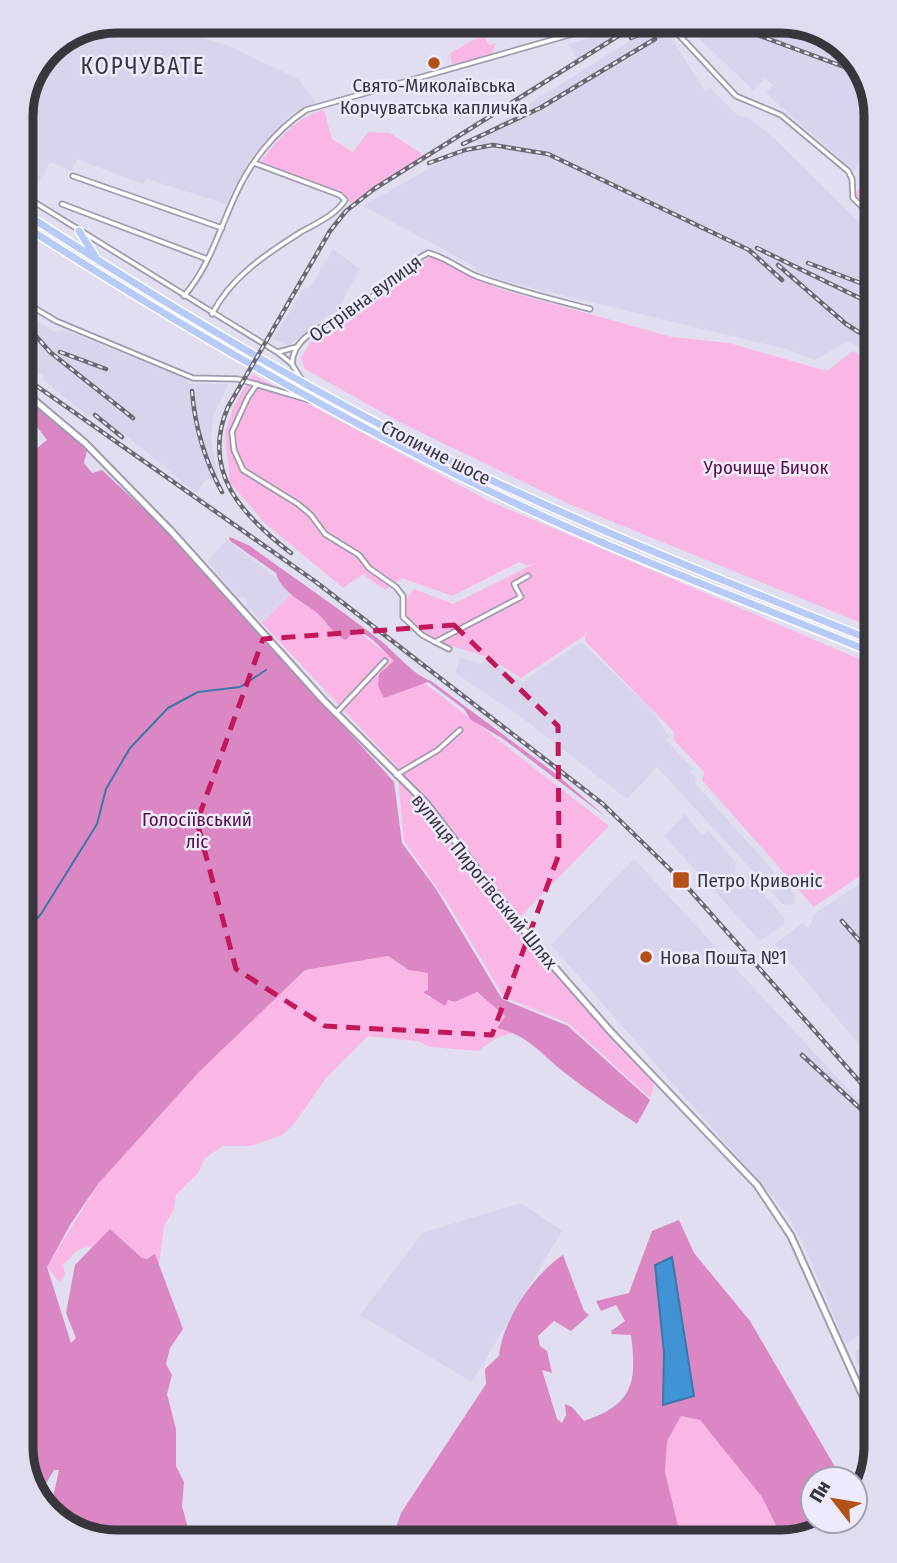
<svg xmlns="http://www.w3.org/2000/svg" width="897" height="1563" viewBox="0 0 897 1563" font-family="'Fira Sans Condensed',sans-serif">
<rect width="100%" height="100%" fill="#e0def0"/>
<path fill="#d8d4ee" d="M116,21H148L229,46L298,79L316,103L291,114L250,160H246L247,165L226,204L147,179L142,184L77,159L72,171L50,162L34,191L21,182V110L49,49Z
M681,21H787L834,37L866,75L876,116V129L854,171L766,93L773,85L765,78L753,90Z
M622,25L627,30L577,60L568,44L609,32Z
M665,28L705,91L710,88L738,116L749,118L776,140L876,239V358L848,341L815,360L786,349L500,280L475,270L476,267L363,206L446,159L478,149L476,141L494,130L493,127L631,40Z
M333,249L360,269L336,313L325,317L289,346L273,339L305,287L309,289Z
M21,309L54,332L64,330L188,380L187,384H228L213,417L211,439L218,478L206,480L196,493L133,441L93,413L90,417L43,380L44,376L21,363Z
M227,540L290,589L291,593L262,623L246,605L247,600L244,597H238L207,561Z
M581,642L650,708L669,737L666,740L694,770L691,772L697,779L694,782L795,895L794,905L783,904L657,767L627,799L520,716L455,673L460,657L480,664L487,660L523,682Z
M685,814L702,836L708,831L736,862L735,872L753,881L785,919L783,925L760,941L664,836Z
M634,859L876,1119V1321L846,1345L804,1245L785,1211L551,945Z
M876,873V1065L775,944L805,921L804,926L809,928L814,914Z
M521,1203L562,1231L472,1382L360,1315L422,1233Z
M876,1335V1401L854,1353Z"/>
<path fill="#fab7e6" d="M483,35L489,45L496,43L492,55L452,65L450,53Z
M324,110L332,139L353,152L368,132L390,133L425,156L351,203L343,196L260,163C277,141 296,116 324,110Z
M866,171L876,180V215L856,196Z
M430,256L500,289L672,337L729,343L827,371L853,351L876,366V629L569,504L401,423L305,369L301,358L313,339L362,312Z
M252,374L489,501L876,666V865L814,907L702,780L705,773L674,740V732L585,641L586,630L584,636L521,678L488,657L427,639L404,615L405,600L414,589L453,604L536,563L528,566L519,562L452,596L402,578L385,590L363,574L343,588L266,524L230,483L225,432L233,408Z
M299,586L609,826L515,922L654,1084L650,1098L568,1023L504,997L449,905L404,841L397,767L262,623Z
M388,956L409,970L429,973L428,997L456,1002L476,992L505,1016L497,1028L516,1032L498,1037L478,1051L430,1047L418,1041L368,1036L326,1078L294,1124L282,1135L251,1146H223L205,1158L198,1173L176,1195L174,1209L164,1226L159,1264L142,1258L110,1230L92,1247C74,1248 75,1254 63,1265L65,1274L60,1283L47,1267L98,1184L199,1072L305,970Z
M681,1416L700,1420L762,1497L780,1535L770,1542H682L665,1472L666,1441Z"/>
<path fill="#db87c4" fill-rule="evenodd" d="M21,393L74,436L87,451L84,463L92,473L102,470L168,532L394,782L402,843L436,889L502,999L568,1026L650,1100L637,1124C614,1108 591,1093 569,1076C543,1057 531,1036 497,1028L505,1016L477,992L455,1002L448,1000L445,1006L423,992L428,990V973L409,970L388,956L305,970L199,1072L98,1184L70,1225L47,1267L71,1343L76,1338L66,1313L75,1265L110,1229L142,1258L147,1259L155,1254L183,1329L170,1348L166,1364L172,1375L167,1394L176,1429V1466L184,1482L182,1506L190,1535L198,1542C149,1542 85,1551 50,1511L59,1470H54L38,1497L31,1488L21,1447V442L37,448L47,440L31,419L21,412Z
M230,537L250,546C294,578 339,608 381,641C396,653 413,675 431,681L556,774L606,817L502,738L471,720L464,709L428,682L384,698L378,686L379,674L394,661L372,639L356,629L346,640C332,634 327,621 316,612C302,601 281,592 276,573L229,540Z
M679,1220L694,1253L750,1321L842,1479H813V1521H835L822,1532L770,1542L780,1534L762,1497L700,1420L681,1416L667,1441L665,1472L682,1542H391L401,1513L486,1384L485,1369L499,1356C502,1321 534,1274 563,1255L584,1311L589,1315L571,1331L554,1321L538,1336L540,1346L547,1351L552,1373L542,1370L557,1419L562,1423L566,1415L565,1404L572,1407L584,1421C634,1404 637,1382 631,1335L612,1334L611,1331L625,1321L616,1305L601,1311L596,1301L629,1293L652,1231ZM671,1257L694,1396L663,1405L664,1353L655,1266Z"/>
<path fill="#4093d5" stroke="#3d77a7" stroke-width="2" d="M672,1257L694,1396L663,1405L664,1353L655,1265Z"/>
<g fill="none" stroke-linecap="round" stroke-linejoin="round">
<path stroke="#3d77a7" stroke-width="2" d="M30,927L41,914L97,824L106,789L130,748L168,708L198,692L240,687L266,670"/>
<g stroke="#9e9cad" stroke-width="7">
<path id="street" d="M666,21L736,96L781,115L848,171L852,179L853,198L876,220
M582,32L589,21
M73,176L222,228
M26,197L277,352L292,364L301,379
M62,204L207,259
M184,296C209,267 219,231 235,196C250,162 275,131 306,110L618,21
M21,300L56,321L193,378L238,379L309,400
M212,314C231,277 266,254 301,232C315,224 336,215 345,200L340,195L254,163
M278,352L297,347
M292,364C293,331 337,322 359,307C383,291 402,266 428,253C446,257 459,269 476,276C514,290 552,299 590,309
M257,384L248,397L232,432L234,450L243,470L298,504L311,515L325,534L359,555L369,568L396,587L403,596V617L422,635L435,642L521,597L514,584L528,576
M435,642L449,649
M336,713L385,661
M396,775L438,750L460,730"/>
</g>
<g stroke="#9e9cad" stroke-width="9">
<path id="secondary" d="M21,389L85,443L171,531L324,701L426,803L541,952L611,1032L757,1185L791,1236L876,1425"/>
</g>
<g stroke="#fff" stroke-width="10">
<path id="highway" d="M21,197L27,198
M21,211C168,306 318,397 476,473C607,535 742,588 876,642
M21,224C182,327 346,424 519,505C635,560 757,605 876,654
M79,231L95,256"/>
</g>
<use href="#street" stroke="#fff" stroke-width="3.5"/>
<use href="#secondary" stroke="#fff" stroke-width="5"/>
<use href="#highway" stroke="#b8caf8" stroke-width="7"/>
<g stroke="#696771" stroke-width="4.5">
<path id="rail" d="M720,21L866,75
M631,38L674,21
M463,144L540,108L655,39
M429,163L465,150L493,145L548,154L749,250L782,280
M757,248L876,306
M808,263L876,289
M778,265L846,324L876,343
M27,326L50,352L133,418
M60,352L106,369
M21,375L316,582L603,804L681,880L876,1100
M192,391C195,428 204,459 222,492
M95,415L122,437
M291,553C243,516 200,472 228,407L330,231L346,211L374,189L642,21
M842,921L876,959
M802,1055L876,1123"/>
</g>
<use href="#rail" stroke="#eeebfe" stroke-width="2" stroke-dasharray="5" stroke-linecap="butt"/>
</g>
<path fill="none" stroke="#c2185b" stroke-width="5" stroke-dasharray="14 9" stroke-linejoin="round" d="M454,625L558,726L559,854L492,1035L325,1026L236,969L197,822L263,639Z"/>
<g fill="#b35115" stroke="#eeebfe" stroke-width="2.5">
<circle cx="434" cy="63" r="7"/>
<rect x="672" y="871" width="18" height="18" rx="3.5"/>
<circle cx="646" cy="957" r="7"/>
</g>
<g text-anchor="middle" stroke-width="5" stroke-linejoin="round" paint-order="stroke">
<g font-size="19" fill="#37363d" stroke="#eeebfe" text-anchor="start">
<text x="434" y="92" text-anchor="middle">Свято-Миколаївська<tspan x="434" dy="22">Корчуватська капличка</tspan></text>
<text x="697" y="887">Петро Кривоніс</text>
<text x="660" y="964">Нова Пошта №1</text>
</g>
<g font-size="19" fill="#37363d" stroke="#eeebfe">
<text transform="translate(365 298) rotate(-36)" y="7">Острівна вулиця</text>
<text transform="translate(436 452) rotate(27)" y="7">Столичне шосе</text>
<text transform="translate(485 881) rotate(51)" y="7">вулиця Пирогівський Шлях</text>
</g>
<g font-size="19" fill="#590e4a" stroke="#eeebfe">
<text x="766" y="474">Урочище Бичок</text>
<text x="197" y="826">Голосіївський<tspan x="197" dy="22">ліс</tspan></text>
</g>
<g font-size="23" letter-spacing="2" fill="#37363d" stroke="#eeebfe">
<text x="143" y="74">КОРЧУВАТЕ</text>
</g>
</g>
<path d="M0 0H897V1563H0ZM116 33H781A83 83 0 0 1 864 116V1447A83 83 0 0 1 781 1530H116A83 83 0 0 1 33 1447V116A83 83 0 0 1 116 33Z" fill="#dfddef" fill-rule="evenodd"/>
<path fill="none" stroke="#37363d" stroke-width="9" d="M116 33H781A83 83 0 0 1 864 116V1447A83 83 0 0 1 781 1530H116A83 83 0 0 1 33 1447V116A83 83 0 0 1 116 33Z"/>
<g transform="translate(834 1500) rotate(301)"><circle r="33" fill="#eeebfe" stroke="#a5a3b1" stroke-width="2"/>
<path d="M0-5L12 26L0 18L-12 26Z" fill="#b35115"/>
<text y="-10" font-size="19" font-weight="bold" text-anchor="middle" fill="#37363d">Пн</text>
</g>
</svg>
